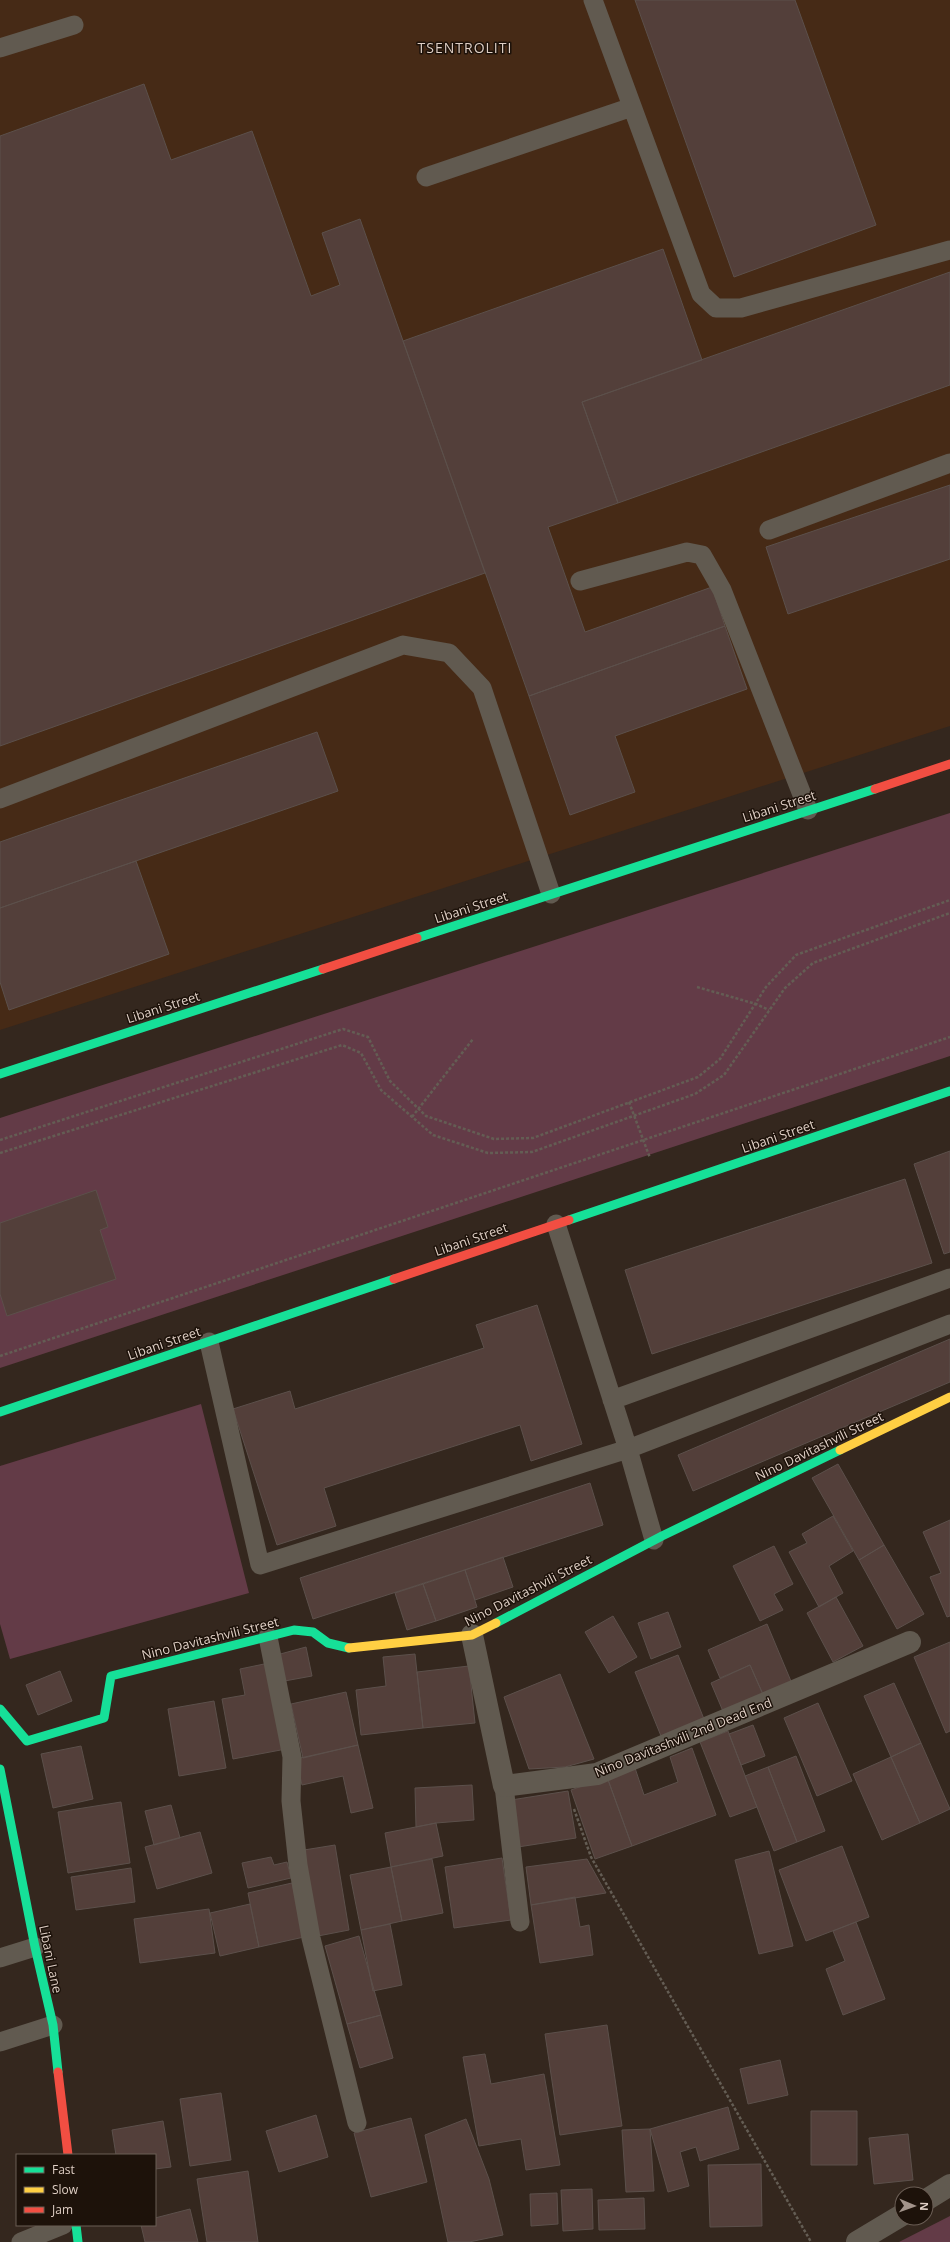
<svg xmlns="http://www.w3.org/2000/svg" width="950" height="2242" viewBox="0 0 950 2242" font-family="'Open Sans',sans-serif">
<rect width="100%" height="100%" fill="#34271e"/>
<path fill="#462a16" d="M0,0H950V726L0,1030Z"/>
<path fill="#633b47" d="M950,813V1056L0,1368V1118Z
M201,1404L249,1593L10,1659L0,1624V1466Z
M950,2216V2242H899Z"/>
<path fill="#533f3a" stroke="#5c504b" d="M635,0H795L876,225L734,277Z
M144,84L171,160L252,131L311,296L340,285L322,233L360,219L485,573L0,746V136Z
M663,249L702,360L582,402L618,503L548,527L585,632L712,587L725,626L529,696L403,341Z
M950,272V385L618,503L582,402Z
M950,485V559L788,614L766,547Z
M725,626L747,689L615,736L635,792L570,815L529,696Z
M317,732L338,791L0,908V842Z
M136,861L169,954L9,1010L0,982V908Z
M950,1151V1252L944,1254L914,1164Z
M905,1179L932,1263L652,1354L625,1270Z
M96,1190L108,1227L100,1230L116,1279L7,1316L0,1294V1223Z
M537,1305L582,1444L531,1461L520,1425L324,1488L336,1526L277,1545L233,1409L290,1391L295,1409L484,1348L476,1325Z
M950,1339V1382L693,1491L678,1455Z
M838,1464L884,1545L859,1560L812,1478Z
M590,1483L603,1525L313,1619L300,1578Z
M833,1516L853,1551L829,1566L843,1593L819,1607L789,1552L807,1543L802,1534Z
M950,1520V1616L947,1617L930,1577L941,1573L923,1532Z
M884,1545L924,1614L897,1629L859,1560Z
M774,1546L793,1584L774,1594L783,1610L760,1621L733,1566Z
M503,1557L513,1587L475,1600L465,1570Z
M465,1570L477,1607L436,1621L423,1584Z
M423,1584L436,1621L407,1630L395,1593Z
M836,1597L863,1646L833,1662L807,1613Z
M668,1612L681,1647L651,1659L638,1623Z
M613,1616L637,1657L609,1673L585,1632Z
M767,1624L793,1686L765,1699L750,1665L720,1678L708,1650Z
M950,1642V1731L946,1733L914,1657Z
M306,1647L312,1676L279,1682L273,1656Z
M415,1654L423,1728L361,1735L356,1690L386,1686L383,1657Z
M678,1655L704,1719L661,1736L635,1672Z
M269,1663L286,1749L233,1759L222,1699L245,1695L240,1669Z
M750,1665L765,1699L725,1716L711,1683Z
M469,1666L475,1723L423,1728L417,1672Z
M60,1671L72,1701L38,1715L26,1685Z
M560,1674L594,1759L565,1767L529,1769L504,1697Z
M894,1683L921,1743L891,1757L864,1696Z
M346,1692L358,1745L303,1758L291,1704Z
M214,1701L226,1768L179,1776L168,1709Z
M818,1703L852,1781L817,1796L784,1718Z
M753,1725L765,1756L741,1765L729,1734Z
M728,1731L757,1807L730,1817L700,1742Z
M921,1743L950,1809L920,1823L891,1757Z
M358,1745L373,1808L351,1813L343,1776L302,1785L296,1759Z
M81,1746L93,1799L53,1808L41,1754Z
M692,1748L716,1815L632,1846L607,1777L635,1768L644,1795L678,1782L670,1757Z
M796,1756L825,1831L797,1842L768,1767Z
M891,1757L920,1823L882,1840L853,1774Z
M768,1767L797,1842L774,1851L745,1776Z
M607,1777L632,1846L595,1859L571,1790Z
M472,1785L474,1820L436,1823L416,1827L415,1788Z
M568,1791L576,1838L518,1847L511,1800Z
M121,1802L130,1863L68,1873L58,1812Z
M171,1805L180,1838L154,1845L145,1811Z
M436,1823L443,1856L391,1867L385,1833Z
M200,1832L212,1873L157,1889L145,1847Z
M335,1845L349,1930L318,1936L304,1850Z
M842,1846L869,1917L806,1941L779,1870Z
M769,1851L793,1946L759,1954L735,1860Z
M271,1857L274,1865L287,1862L291,1878L248,1888L242,1863Z
M502,1858L511,1920L454,1928L445,1867Z
M432,1859L443,1913L402,1921L391,1867Z
M587,1859L606,1893L531,1905L526,1867Z
M391,1867L402,1921L361,1930L350,1875Z
M131,1868L135,1902L76,1910L71,1877Z
M292,1883L304,1937L259,1947L248,1893Z
M575,1897L580,1927L589,1925L593,1955L540,1963L531,1905Z
M250,1904L259,1947L220,1956L210,1913Z
M209,1909L215,1953L140,1963L134,1919Z
M856,1922L885,1999L843,2015L826,1969L845,1961L833,1931Z
M390,1924L402,1985L373,1991L361,1930Z
M359,1936L381,2015L347,2024L325,1946Z
M381,2015L393,2058L360,2068L347,2024Z
M607,2025L622,2126L560,2135L545,2034Z
M485,2054L491,2084L544,2074L560,2165L526,2170L521,2139L479,2146L463,2057Z
M780,2060L788,2095L748,2104L740,2069Z
M221,2093L231,2160L190,2166L180,2099Z
M728,2107L739,2149L700,2161L696,2147L680,2152L689,2186L668,2192L650,2129Z
M811,2111H857V2165H811Z
M316,2115L328,2157L279,2172L266,2131Z
M411,2118L427,2182L371,2197L354,2133Z
M466,2119L489,2179L503,2235L469,2242H448L425,2135Z
M163,2121L171,2167L155,2169V2155H116L112,2130Z
M650,2129L654,2191L626,2192L622,2130Z
M908,2134L913,2180L874,2184L869,2138Z
M761,2164L762,2226L710,2227L708,2165Z
M248,2171L258,2242H207L197,2179Z
M592,2189L593,2229L563,2231L561,2190Z
M557,2193L558,2224L531,2226L530,2194Z
M644,2198L645,2229L599,2230L598,2200Z
M190,2209L198,2242H145L141,2225H155V2218Z"/>
<g fill="none" stroke-linecap="round" stroke-linejoin="round">
<path stroke="#645d54" stroke-width="2.5" stroke-dasharray="3 2" stroke-linecap="butt" d="M697,987L756,1004L769,1010
M629,1102L650,1158
M412,1117L473,1039
M0,1140L343,1029L368,1037L390,1081L426,1116L494,1139L533,1138L698,1077L720,1059L766,987L796,955L950,900
M0,1153L342,1045L361,1053L381,1090L433,1135L488,1153L532,1152L695,1094L724,1075L785,988L813,963L950,913
M0,1356L950,1037
M574,1809L591,1857L811,2242"/>
<path stroke="#615a50" stroke-width="19" d="M593,0L701,294L716,308H741L950,250
M0,48L74,25
M426,177L632,107
M769,530L950,463
M580,581L687,552L702,555L722,590L808,810
M0,799L403,645L449,653L482,688L551,894
M209,1342L260,1565L628,1449L556,1224
M612,1400L950,1278
M654,1540L628,1449L950,1324
M268,1637L292,1757L291,1801L298,1865L311,1938L357,2123
M504,1786L520,1922
M0,1958L35,1947
M0,2042L53,2025
M21,2242L63,2225"/>
<path stroke="#615a50" stroke-width="22" d="M472,1635L504,1786L597,1774L910,1642
M926,2200L950,2185
M857,2242L902,2215"/>
<path stroke="#16e098" stroke-width="9" d="M417,938L875,789
M0,1074L323,969
M569,1220L950,1091
M0,1412L394,1279
M496,1623L662,1536L840,1450
M0,1709L27,1741L104,1718L111,1676L294,1630L313,1632L328,1643L349,1648
M0,1769L35,1947L53,2025L58,2072
M76,2225L78,2242"/>
<path stroke="#ffcf43" stroke-width="9" d="M840,1450L950,1397
M349,1648L472,1635L496,1623"/>
<path stroke="#f24e42" stroke-width="9" d="M875,789L950,764
M323,969L417,938
M394,1279L569,1220
M58,2072L68,2155"/>
</g>
<g text-anchor="middle" stroke-width="3" stroke-linejoin="round" paint-order="stroke">
<g font-size="13" fill="#dfcfc5" stroke="#1d120a">
<text transform="translate(779 806) rotate(-18)" y="5">Libani Street</text>
<text transform="translate(471 907) rotate(-18)" y="5">Libani Street</text>
<text transform="translate(163 1007) rotate(-18)" y="5">Libani Street</text>
<text transform="translate(778 1136) rotate(-19)" y="5">Libani Street</text>
<text transform="translate(471 1239) rotate(-19)" y="5">Libani Street</text>
<text transform="translate(164 1343) rotate(-19)" y="5">Libani Street</text>
<text transform="translate(819 1446) rotate(-26)" y="5">Nino Davitashvili Street</text>
<text transform="translate(528 1590) rotate(-27)" y="5">Nino Davitashvili Street</text>
<text transform="translate(210 1638) rotate(-14)" y="5">Nino Davitashvili Street</text>
<text transform="translate(683 1737) rotate(-22)" y="5">Nino Davitashvili 2nd Dead End</text>
<text transform="translate(51 1959) rotate(78)" y="5">Libani Lane</text>
</g>
<g font-size="14" letter-spacing="1" fill="#dfcfc5" stroke="#1d120a">
<text x="465" y="53">TSENTROLITI</text>
</g>
</g>
<rect x="16" y="2154" width="140" height="72" fill="#1d120a" stroke="#6b5e55"/>
<rect x="24" y="2167" width="20" height="6" fill="#16e098" stroke="#6b5e55"/>
<text x="52" y="2174" font-size="12" fill="#dfcfc5">Fast</text>
<rect x="24" y="2187" width="20" height="6" fill="#ffcf43" stroke="#6b5e55"/>
<text x="52" y="2194" font-size="12" fill="#dfcfc5">Slow</text>
<rect x="24" y="2207" width="20" height="6" fill="#f24e42" stroke="#6b5e55"/>
<text x="52" y="2214" font-size="12" fill="#dfcfc5">Jam</text>
<g transform="translate(914 2206) rotate(92)"><circle r="19" fill="#1d120a" stroke="#6b5e55"/>
<path d="M0-3L7 15L0 10L-7 15Z" fill="#a3948b"/>
<text y="-6" font-size="11" font-weight="bold" text-anchor="middle" fill="#dfcfc5">N</text>
</g>
</svg>
